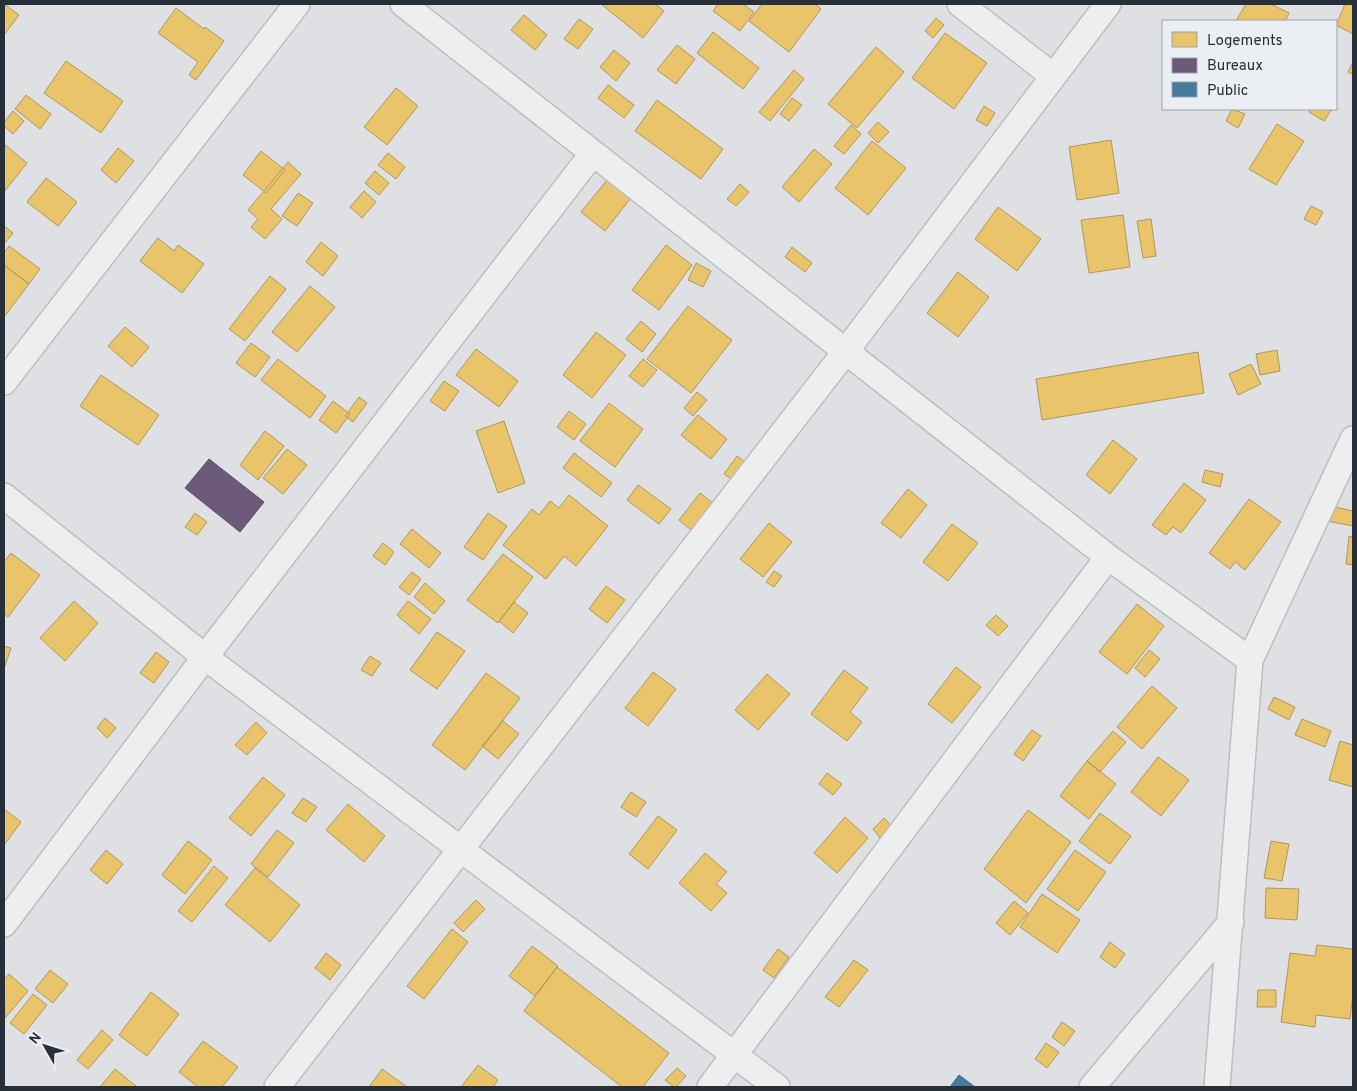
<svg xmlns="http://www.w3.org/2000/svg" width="1357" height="1091" viewBox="0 0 1357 1091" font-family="Overpass,sans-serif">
<rect width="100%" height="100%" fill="#dee0e3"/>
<path fill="#e9c46a" stroke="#af985b" d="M4,4L19,15L4,35Z
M601,4H655L664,11L643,38Z
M718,4H743L754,12L740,31L713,11Z
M762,4H815L821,9L789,52L749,21Z
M1246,4H1271L1289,13L1285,21H1236Z
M1345,4H1353V34L1336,25Z
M176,8L204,29L205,27L224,41L196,80L189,75L198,62L158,33Z
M524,15L547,35L535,50L511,30Z
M936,18L944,25L933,38L925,31Z
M579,19L593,29L578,49L564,39Z
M713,32L759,68L743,89L697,53Z
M945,33L987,63L954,109L912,78Z
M677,45L695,59L676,84L657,70Z
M876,47L904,72L857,128L828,104Z
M614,50L630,63L616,81L600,67Z
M66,61L123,101L101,133L44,93Z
M1353,62V74L1348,72Z
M794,70L804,79L770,121L759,112Z
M608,85L634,105L624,118L598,98Z
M396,88L418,106L387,145L364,127Z
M26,95L51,114L40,129L15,109Z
M792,98L802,105L789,121L780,114Z
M657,100L723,149L701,179L635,131Z
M984,106L995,113L987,126L976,120Z
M1232,109L1245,114L1238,128L1226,121Z
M1311,109H1332L1324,121L1309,112Z
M13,111L24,121L13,134L4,126V122Z
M878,122L889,132L878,143L868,133Z
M1277,124L1304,141L1276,185L1249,169Z
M851,125L861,134L844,154L834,146Z
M1111,140L1119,193L1077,200L1069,147Z
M872,141L906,168L868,215L835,188Z
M4,144L27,163L4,192Z
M118,148L134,161L116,183L101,170Z
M814,149L832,164L799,202L782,187Z
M261,151L285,170L266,193L243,175Z
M388,153L405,167L396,179L378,165Z
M288,162L301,174L271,209L282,219L265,239L251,227L258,219L248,210Z
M375,171L389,183L379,195L365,183Z
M46,178L77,202L58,226L27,202Z
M607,180L630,199L605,231L581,212Z
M740,184L749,192L736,206L727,199Z
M364,191L376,202L362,218L350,207Z
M298,193L313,203L297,226L282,216Z
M1311,206L1323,212L1316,225L1304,219Z
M998,207L1041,239L1017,271L975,239Z
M1123,215L1130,267L1089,273L1081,220Z
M1151,219L1156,256L1143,258L1137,221Z
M4,226L13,233L4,244Z
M158,238L174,251L178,245L204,264L182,293L140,261Z
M321,242L338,256L323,276L306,262Z
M666,245L692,265L659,310L632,290Z
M9,246L40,269L29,284L4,265V253Z
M792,247L812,263L805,272L785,257Z
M696,263L711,271L703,287L688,280Z
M4,265L29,284L4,317Z
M958,272L989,297L958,337L927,313Z
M270,276L286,289L245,341L229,329Z
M310,286L335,307L297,352L272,332Z
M688,306L732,340L691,393L647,359Z
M641,321L656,334L642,352L626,339Z
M125,327L149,347L132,367L108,346Z
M596,332L626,355L592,398L563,375Z
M251,343L270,357L255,377L236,363Z
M476,349L518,381L499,407L456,375Z
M1277,350L1280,371L1260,375L1256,354Z
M1198,352L1204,393L1042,420L1036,379Z
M278,359L326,396L310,418L261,380Z
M643,359L657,370L643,387L629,376Z
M1251,364L1261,384L1238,395L1229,374Z
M101,375L159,415L138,445L80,406Z
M444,381L459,391L445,411L430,401Z
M697,392L707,400L693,416L684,408Z
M359,397L367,403L353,422L345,416Z
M333,401L350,414L336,433L319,420Z
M609,403L643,429L615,467L580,441Z
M569,411L586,424L574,440L557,427Z
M698,415L727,439L711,459L681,435Z
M504,421L525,483L498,493L476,431Z
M265,431L284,446L258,480L240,465Z
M1113,440L1137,459L1110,494L1086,475Z
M287,449L307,465L283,494L263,478Z
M574,453L612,483L601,497L563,468Z
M737,456L750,466L737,483L724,474Z
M1205,470L1223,474L1220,487L1202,482Z
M1184,483L1206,500L1181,533L1173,527L1166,535L1152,525Z
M638,485L671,509L659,524L627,500Z
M908,489L927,505L901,538L881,523Z
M700,493L718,507L696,534L679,520Z
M569,495L608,526L576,566L564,556L546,579L503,545L532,509L539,515L550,501L559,508Z
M1249,499L1281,522L1245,570L1235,562L1230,569L1209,553Z
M1330,506L1353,511V526L1327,521Z
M195,513L207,522L197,535L185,527Z
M488,513L507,526L483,560L464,547Z
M769,523L792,542L763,577L740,559Z
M952,524L978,543L948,581L923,562Z
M412,529L441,553L429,568L400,544Z
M1349,536L1353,537V565L1346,564Z
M383,543L394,552L385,565L373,556Z
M11,553L40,575L8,617L4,614V562Z
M503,554L533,577L498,623L467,600Z
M774,571L782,576L774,587L766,582Z
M412,572L421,579L409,595L399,587Z
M425,583L445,601L434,614L414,597Z
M606,586L625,600L607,623L589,609Z
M74,601L98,623L65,661L40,638Z
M408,601L431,619L419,634L397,615Z
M514,602L528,613L513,633L499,621Z
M1137,604L1164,626L1127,674L1099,652Z
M996,615L1008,626L998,636L986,625Z
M437,632L465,651L437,689L410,670Z
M4,646L11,648L4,669Z
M1149,650L1160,659L1145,677L1135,668Z
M156,652L169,662L154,683L140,673Z
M370,656L381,663L372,676L361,670Z
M956,667L981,687L952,723L928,704Z
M844,670L868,688L850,712L862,722L847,741L811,714Z
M653,672L676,689L648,726L625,708Z
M486,673L520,698L465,770L432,745Z
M767,674L790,694L758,730L735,710Z
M1152,686L1177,708L1142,749L1117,727Z
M1274,697L1295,707L1289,720L1268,709Z
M105,718L116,728L107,738L97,728Z
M1302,719L1331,731L1325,747L1295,735Z
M503,721L519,734L498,759L482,746Z
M256,722L267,733L247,755L235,745Z
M1032,730L1041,736L1023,761L1014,754Z
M1113,731L1126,742L1100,772L1087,761Z
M1340,741L1353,745V787L1329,780Z
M1158,757L1189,780L1161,816L1131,792Z
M1087,761L1116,784L1089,819L1060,796Z
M827,773L842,784L833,795L819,784Z
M263,777L285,795L251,836L229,818Z
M631,792L646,802L636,817L621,807Z
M303,798L317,807L306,822L292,813Z
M348,804L385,836L364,862L326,830Z
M4,809L21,822L4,845Z
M1028,810L1071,842L1026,903L984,869Z
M1100,813L1131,836L1110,864L1079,841Z
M658,816L677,830L648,869L629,854Z
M845,817L868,838L837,873L814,853Z
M884,818L893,828L881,839L873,829Z
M277,830L294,843L268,877L251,864Z
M188,841L212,860L185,894L162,875Z
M1271,841L1289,844L1282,881L1264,878Z
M106,850L123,864L107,884L90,870Z
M1075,850L1106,872L1078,911L1047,889Z
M705,853L727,872L716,884L727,893L711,911L679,883Z
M214,866L228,878L192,922L178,911Z
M255,868L300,905L270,942L225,905Z
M1266,888L1299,889L1297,920L1265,918Z
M1042,894L1080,920L1057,953L1020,927Z
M476,900L485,909L463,932L454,923Z
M1014,901L1028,913L1010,935L996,923Z
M452,929L468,942L424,999L407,986Z
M1110,942L1125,954L1115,968L1100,957Z
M1317,945L1353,949V994L1350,1019L1316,1015L1315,1027L1281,1022L1290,953L1315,956Z
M532,946L558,966L535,996L509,976Z
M778,949L789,957L774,978L763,970Z
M326,953L341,965L330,980L315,968Z
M854,960L868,970L839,1007L825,997Z
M557,967L669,1053L643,1087H622L524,1011Z
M50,970L68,984L53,1003L35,989Z
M9,974L28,991L5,1018L4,980Z
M1258,990H1276V1007H1257Z
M151,992L179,1014L147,1056L119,1035Z
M33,994L47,1005L24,1034L10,1023Z
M1062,1022L1075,1031L1064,1046L1052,1037Z
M102,1030L113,1040L88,1069L77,1060Z
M203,1041L238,1067L222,1087H198L179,1072Z
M1046,1043L1059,1052L1047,1068L1035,1059Z
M478,1065L498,1080L493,1087H461Z
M677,1068L686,1076L676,1087H674L665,1080Z
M115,1069L137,1087H100Z
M382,1069L407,1087H369Z"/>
<path fill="#6d597a" stroke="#584d66" d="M209,459L264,502L240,532L185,488Z"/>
<path fill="#457b9d" stroke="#3c647f" d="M959,1075L975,1087H950Z"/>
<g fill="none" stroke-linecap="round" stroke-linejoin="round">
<g stroke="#bcbec1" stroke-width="28">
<path id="minor" d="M403,4L1108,557L1250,660
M960,4L1053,76
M4,382L297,4
M4,496L205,657L777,1087
M4,924L205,657L593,153
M277,1087L846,351L1108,4
M710,1087L1108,557
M1092,1087L1231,922
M1217,1087L1250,660L1353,439"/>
</g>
<use href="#minor" stroke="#edeeef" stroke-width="25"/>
</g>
<rect width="1357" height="1091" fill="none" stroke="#273039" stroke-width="10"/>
<rect x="1162" y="20" width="175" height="90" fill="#ebeff3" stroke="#9da3a9"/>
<rect x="1172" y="32" width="25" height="15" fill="#e9c46a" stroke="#9da3a9"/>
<text x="1207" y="45" font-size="15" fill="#273039">Logements</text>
<rect x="1172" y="58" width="25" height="15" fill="#6d597a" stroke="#9da3a9"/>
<text x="1207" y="70" font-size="15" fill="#273039">Bureaux</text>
<rect x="1172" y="82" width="25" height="15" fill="#457b9d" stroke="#9da3a9"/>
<text x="1207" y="95" font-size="15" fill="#273039">Public</text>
<g transform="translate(45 1046) rotate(309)" stroke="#ebeff3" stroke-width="4" paint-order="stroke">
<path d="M0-4L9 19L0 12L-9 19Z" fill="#273039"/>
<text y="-8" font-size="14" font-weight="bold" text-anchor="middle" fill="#273039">N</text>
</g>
</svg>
